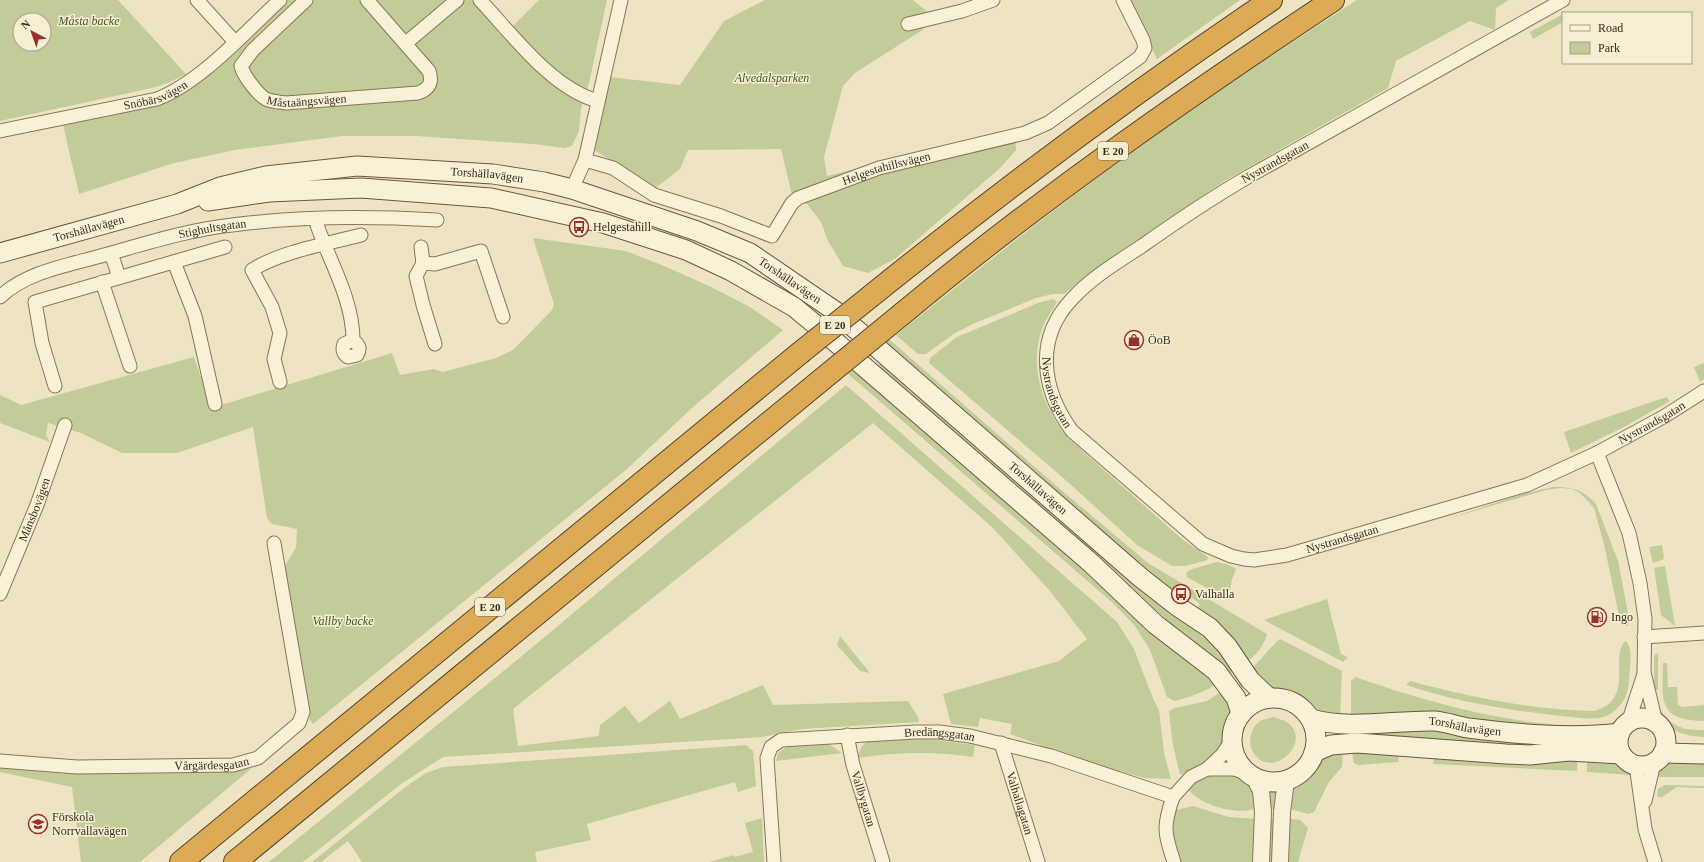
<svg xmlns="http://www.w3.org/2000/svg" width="1704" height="862" viewBox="0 0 1704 862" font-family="Georgia,serif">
<rect width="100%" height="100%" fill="#eee4c4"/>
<path fill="#c2cc98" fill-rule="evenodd" d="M0,0H118L186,74L168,83L152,88L0,121ZM20,20H44V44H20Z
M285,0H472L504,35L539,0H607L589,83L581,109L579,131L572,146L565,148L533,144L416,136H342L235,150L174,163L79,194L63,125L148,108L164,102Z
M765,0H913L930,14L924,29L855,73L843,86L824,157L827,176L927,150L930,156L1015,136L1016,150L1000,168L895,259L868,273L843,266L828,241L821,222L807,204L792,195L781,149L688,150L680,169L653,190L632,173L592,149L609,77L680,85L724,21Z
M1128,0H1240L1157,59Z
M1357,0H1509L1496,8L1495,30L1470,21L1396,61L1388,88L1226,180L1100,265L1064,294H1053L1036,298L975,323L955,333L926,354H918L896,335C936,303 976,271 1017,239C1126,154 1240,75 1357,0Z
M1563,14V22L1533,39L1530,32Z
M533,238L626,251L669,268L711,287L750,307L783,330L693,407L627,469L313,724L308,717L283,573L286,564L296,547L297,529L272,524L267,518L253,427L177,453H122L81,433L48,423L46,435L50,442L0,423V395L21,405L194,357L208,398L218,406L392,353L400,375L434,369L443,372L496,358L513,350L552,310L554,304Z
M1053,299L1057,302C1052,311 1045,320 1042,329C1028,368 1044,409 1068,438L1182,539L1208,557L1207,560L1185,566H1172L1137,545L1069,483L929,363L930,358L957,337L1038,303Z
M889,339L1060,489L1148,563L1267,634C1263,648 1256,655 1244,664L1197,608L1200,604L1188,595L1190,593L1178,585L1173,592L1144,570L920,372L884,343Z
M1704,363V379L1700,382L1694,367Z
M880,364L1163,605L1213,642L1237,669L1227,676L1187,638L878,366Z
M853,368L1098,582L1220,682C1205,692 1191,697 1174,701L1167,697L1150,650L1135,626L1113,603L847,373Z
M846,385L1117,622L1134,649L1154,701L1159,710L1164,753L1171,779L1145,778L1083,761L1010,734L1012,724L980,718L978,727L951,724L943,694L1059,661L1087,639L1050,591L993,528L873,423L513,709L518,746L599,736L600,725L625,706L639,723L670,701L680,719L763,685L773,705L908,701L918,717L919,722L802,729L762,737L443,757L401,784L303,862H269L517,660Z
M1666,397L1670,401L1626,426L1571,453L1564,432Z
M1553,487C1572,487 1583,489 1596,504L1618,561L1629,618L1628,626L1621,625L1604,544L1594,508L1580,493L1572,489L1561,488L1546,490L1447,519L1522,494Z
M1662,545L1664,559L1653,563L1649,547Z
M1217,562L1229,565L1236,569L1232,579L1228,600L1187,577L1186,573L1189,570Z
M1665,566L1675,626L1661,615L1654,568Z
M1327,599L1341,654L1348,657L1343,662L1264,620Z
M840,636L870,673L860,671L837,645Z
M1280,639L1342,671L1340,719L1320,715L1294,694L1265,686L1249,672C1255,666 1276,641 1280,639Z
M1626,641C1634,649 1629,671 1629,682C1628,697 1620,710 1606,716C1594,721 1574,717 1561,716C1508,710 1457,702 1406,685L1410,681C1470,697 1533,710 1595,711C1636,699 1608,654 1626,641Z
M1658,653V690L1654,691V656Z
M1663,663H1667L1668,687H1677L1678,705L1682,707L1704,705V721C1658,721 1662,701 1663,663Z
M1355,677C1427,702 1502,723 1578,726L1579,731L1351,720V681Z
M1225,689L1230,704V714L1226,724L1224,740L1218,752L1206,762L1180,775L1172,740L1169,711L1175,708L1207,701Z
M1658,707C1673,727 1680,730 1704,730V737C1686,737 1660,729 1658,707Z
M1274,717C1278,719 1285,720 1288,723C1314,744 1268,783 1252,750C1247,740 1252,725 1262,720C1266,719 1270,718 1274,717Z
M1410,727L1552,741L1548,748L1351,738V728Z
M874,739H928L975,745L973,757C936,751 896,752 858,758C860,747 863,742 874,739Z
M829,744L842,753L776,761L778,753L786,747Z
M746,745L753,751L756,786L738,792L735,782L587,824L591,840L535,852L537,862H362L348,841L321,862H312L404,788L426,773L443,767Z
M1351,748L1399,755L1398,762L1358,765L1354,763Z
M1343,749L1342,767L1329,782L1314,812L1308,814L1286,808L1293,788L1312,770L1319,760Z
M1578,754L1577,771L1433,764L1434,759L1467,760Z
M1587,755L1617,761L1631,775L1587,772Z
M1704,760V777H1656C1670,755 1681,760 1704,760Z
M0,764L82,774L230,772L252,768L140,862H81L72,787L0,772Z
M1211,774C1242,775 1251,778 1257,809C1249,810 1240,812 1232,810C1215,808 1194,800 1185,785Z
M1664,785L1704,786V788L1677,787L1662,797H1657L1658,789Z
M1266,789H1276L1277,809H1267Z
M1193,806L1229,817L1259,819L1257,862H1179L1172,840V811Z
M762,818L764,862H709L734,855L735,857L753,852L745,823Z
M1268,818L1277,819V862H1267Z
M1286,818L1300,820L1308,828L1298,862H1287Z"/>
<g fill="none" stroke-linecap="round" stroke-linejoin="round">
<g stroke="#88765a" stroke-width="15">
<g id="minor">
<path d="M197,0L235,42"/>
<path id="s1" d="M306,0L253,50L241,66C243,75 258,95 266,99C273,102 279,102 286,103L418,93C429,89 433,83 429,71L367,0"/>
<path d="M480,0C512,34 552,89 598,101"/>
<path id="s2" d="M1563,0L1246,178C1210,199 1176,222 1142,246C1118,262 1092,277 1072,299C1034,339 1042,390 1072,431L1203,544L1231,556L1244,559L1254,560L1287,555L1527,485L1597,453L1665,416L1704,391"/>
<path d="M908,24L962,11L993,0"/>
<path d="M406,43L457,0"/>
<path id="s3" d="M0,131L157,99C201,82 245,32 280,0"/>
<path id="s4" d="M585,160L613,168L654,195L721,216L772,236L792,203L798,198L879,168L1025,133L1048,123L1140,57L1145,48L1143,40L1123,0"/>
<path d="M572,189L585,160L621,0"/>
<path d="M317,225C330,262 353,300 353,340C359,345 361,348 357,355L348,357C343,354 342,349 344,344L353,340"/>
<path d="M421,247L423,263"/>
<path d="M113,259L119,277"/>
<path d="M174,262L195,316L215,404"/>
<path d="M423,263L435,264L481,251L503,317"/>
<path d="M423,263L416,276L423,305L435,344"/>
<path d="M102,282L130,366"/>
<path id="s5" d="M0,297C25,273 64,266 97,257C141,245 186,230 232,225C300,216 368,216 437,220"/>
<path d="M280,382L274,359L280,333L272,307L252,270C282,251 327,244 361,235"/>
<path d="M55,386L42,343L35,302L225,247"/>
<path d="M1597,453L1629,533L1640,583L1645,619L1644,672L1656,723"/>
<path id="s6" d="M0,594L37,505L65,425"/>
<path d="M1644,637L1704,633"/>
<path d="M1628,723L1644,674"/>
<path id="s7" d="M847,735L853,765L883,862"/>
<path id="s8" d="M1001,743L1038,862"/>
<path id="s9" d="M0,761L77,767L233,765L258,758L299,723L303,712L274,543"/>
<path d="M1636,765L1645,829L1655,862"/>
<path d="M1207,769H1234L1247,773"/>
<path d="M1173,797C1163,826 1164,833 1174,862"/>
<path d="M1645,801L1654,763"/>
<path id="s10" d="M774,862L767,758L771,747L781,740L915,732H939L970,736L1051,756L1173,797L1191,777L1207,769L1222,755L1232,740"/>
</g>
</g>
<g stroke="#88765a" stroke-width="18">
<path id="tertiary" d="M1254,777L1261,791L1263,812L1261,862
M1280,862L1282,812L1286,780"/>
</g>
<g stroke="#6a573e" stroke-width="21">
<g id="secondary">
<path d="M208,201L269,192L361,188L491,198L603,223L686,250L731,271L794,307L817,326L1091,563L1155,624L1216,671L1236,698L1241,713"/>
<path id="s11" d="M0,253L177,204L220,187L266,176L357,166L493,174L544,182L572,189L697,231L750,253L835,311L1140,577L1177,606L1210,628L1227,646L1250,680L1269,698"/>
<circle cx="1274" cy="740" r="42"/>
<circle cx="1642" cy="742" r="24"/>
<path id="s12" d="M1311,719C1350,730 1395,720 1435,721C1446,722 1457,726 1468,728C1518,734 1570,739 1620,733"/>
<path d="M1314,752L1331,745L1357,743L1506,754L1530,755L1569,751L1621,754"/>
<path d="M1663,753L1704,754"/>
</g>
</g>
<g stroke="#56442f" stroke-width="24">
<path id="motorway" d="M871,296C1000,192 1133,93 1271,0
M902,314C1039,200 1185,98 1333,0
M181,862L800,353
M235,862L831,372"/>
</g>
<use href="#minor" stroke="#f9f1d7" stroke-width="13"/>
<use href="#tertiary" stroke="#f9f1d7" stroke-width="16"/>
<use href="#secondary" stroke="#f9f1d7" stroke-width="19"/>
<use href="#motorway" stroke="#dcaa55" stroke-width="22"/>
<g stroke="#56442f" stroke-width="24" stroke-linecap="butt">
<path id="motorway-bridge" d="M800,353L871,296
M831,372L902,314"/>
</g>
<use href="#motorway-bridge" stroke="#dcaa55" stroke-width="22"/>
</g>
<defs>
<g id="bus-ring" transform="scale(1)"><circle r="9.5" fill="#f5eed3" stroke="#97312b" stroke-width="1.5"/><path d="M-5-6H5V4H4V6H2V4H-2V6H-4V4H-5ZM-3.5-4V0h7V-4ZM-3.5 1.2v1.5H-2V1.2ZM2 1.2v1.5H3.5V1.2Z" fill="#97312b"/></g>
<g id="shop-ring" transform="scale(1)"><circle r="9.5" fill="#f5eed3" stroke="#97312b" stroke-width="1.5"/><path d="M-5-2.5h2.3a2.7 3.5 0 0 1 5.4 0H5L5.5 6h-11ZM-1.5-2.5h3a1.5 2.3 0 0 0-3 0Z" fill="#97312b"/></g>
<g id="fuel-ring" transform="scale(1)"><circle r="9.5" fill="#f5eed3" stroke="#97312b" stroke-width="1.5"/><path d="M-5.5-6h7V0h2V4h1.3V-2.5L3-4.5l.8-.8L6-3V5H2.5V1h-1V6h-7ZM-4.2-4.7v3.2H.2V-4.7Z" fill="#97312b"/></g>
<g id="school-ring" transform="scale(1)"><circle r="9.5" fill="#f5eed3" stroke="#97312b" stroke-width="1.5"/><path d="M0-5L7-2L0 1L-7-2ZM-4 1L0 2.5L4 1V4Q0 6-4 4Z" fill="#97312b"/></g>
</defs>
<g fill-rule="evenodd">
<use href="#bus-ring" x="579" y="227"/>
<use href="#shop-ring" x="1134" y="340"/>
<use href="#bus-ring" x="1181" y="594"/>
<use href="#fuel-ring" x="1597" y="617"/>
<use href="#school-ring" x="38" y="824"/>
</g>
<g text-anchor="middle" stroke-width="3" stroke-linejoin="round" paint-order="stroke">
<g fill="#f5eed3" stroke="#716754" stroke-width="1">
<rect x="1098" y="142" width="30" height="18" rx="3"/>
<rect x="820" y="316" width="30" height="18" rx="3"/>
<rect x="475" y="598" width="30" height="18" rx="3"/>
</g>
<g font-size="11" font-weight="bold" fill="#382d1e">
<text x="1113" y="155">E 20</text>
<text x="835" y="329">E 20</text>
<text x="490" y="611">E 20</text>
</g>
<g font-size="12" font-style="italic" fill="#465525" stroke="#f5eed3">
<text x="89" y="25">Måsta backe</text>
<text x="772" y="82">Alvedalsparken</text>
<text x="343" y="625">Vallby backe</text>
</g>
<g font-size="12" fill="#382d1e" stroke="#f5eed3">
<text dy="4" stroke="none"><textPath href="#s3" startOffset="160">Snöbärsvägen</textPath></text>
<text dy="4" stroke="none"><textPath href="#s1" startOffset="176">Måstaängsvägen</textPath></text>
<text transform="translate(1275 162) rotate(-29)" y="4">Nystrandsgatan</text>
<text dy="4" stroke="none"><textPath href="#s4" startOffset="343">Helgestahillsvägen</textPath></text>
<text dy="4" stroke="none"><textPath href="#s11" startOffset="499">Torshällavägen</textPath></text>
<text dy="4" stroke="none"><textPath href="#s11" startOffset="92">Torshällavägen</textPath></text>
<text dy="4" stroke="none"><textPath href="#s5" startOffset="225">Stighultsgatan</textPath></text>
<text dy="4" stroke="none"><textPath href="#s11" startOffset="823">Torshällavägen</textPath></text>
<text dy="4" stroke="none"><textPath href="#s2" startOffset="678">Nystrandsgatan</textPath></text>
<text dy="4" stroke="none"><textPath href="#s2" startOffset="1370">Nystrandsgatan</textPath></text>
<text dy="4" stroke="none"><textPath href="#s11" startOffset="1147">Torshällavägen</textPath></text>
<text dy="4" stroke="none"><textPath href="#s6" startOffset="91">Månsbovägen</textPath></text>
<text dy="4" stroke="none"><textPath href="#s2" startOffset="1038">Nystrandsgatan</textPath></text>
<text dy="4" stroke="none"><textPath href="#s12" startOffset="155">Torshällavägen</textPath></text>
<text dy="4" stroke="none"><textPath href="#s10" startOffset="287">Bredängsgatan</textPath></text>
<text dy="4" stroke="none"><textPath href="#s9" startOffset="212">Vårgärdesgatan</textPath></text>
<text dy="4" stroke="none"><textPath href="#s7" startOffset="66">Vallbygatan</textPath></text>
<text dy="4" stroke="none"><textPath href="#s8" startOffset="63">Valhallagatan</textPath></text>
</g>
<g font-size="12" fill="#382d1e" stroke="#f5eed3" text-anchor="start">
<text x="593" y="231">Helgestahill</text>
<text x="1148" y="344">ÖoB</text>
<text x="1195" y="598">Valhalla</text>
<text x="1611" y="621">Ingo</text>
<text x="52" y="821">Förskola<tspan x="52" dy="14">Norrvallavägen</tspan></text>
</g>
</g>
<rect x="1562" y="12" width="130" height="52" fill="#f5eed3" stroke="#a9a18b"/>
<rect x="1570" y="25" width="20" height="6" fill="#f9f1d7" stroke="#a9a18b"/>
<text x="1598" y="32" font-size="12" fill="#382d1e">Road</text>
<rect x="1570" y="42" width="20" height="12" fill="#c2cc98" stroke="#a9a18b"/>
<text x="1598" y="52" font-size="12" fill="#382d1e">Park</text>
<g transform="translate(32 32) rotate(319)"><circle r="19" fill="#f5eed3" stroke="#a9a18b"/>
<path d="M0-3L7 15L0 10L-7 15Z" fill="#97312b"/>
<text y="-6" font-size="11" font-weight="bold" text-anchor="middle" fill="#382d1e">N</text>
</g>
</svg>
